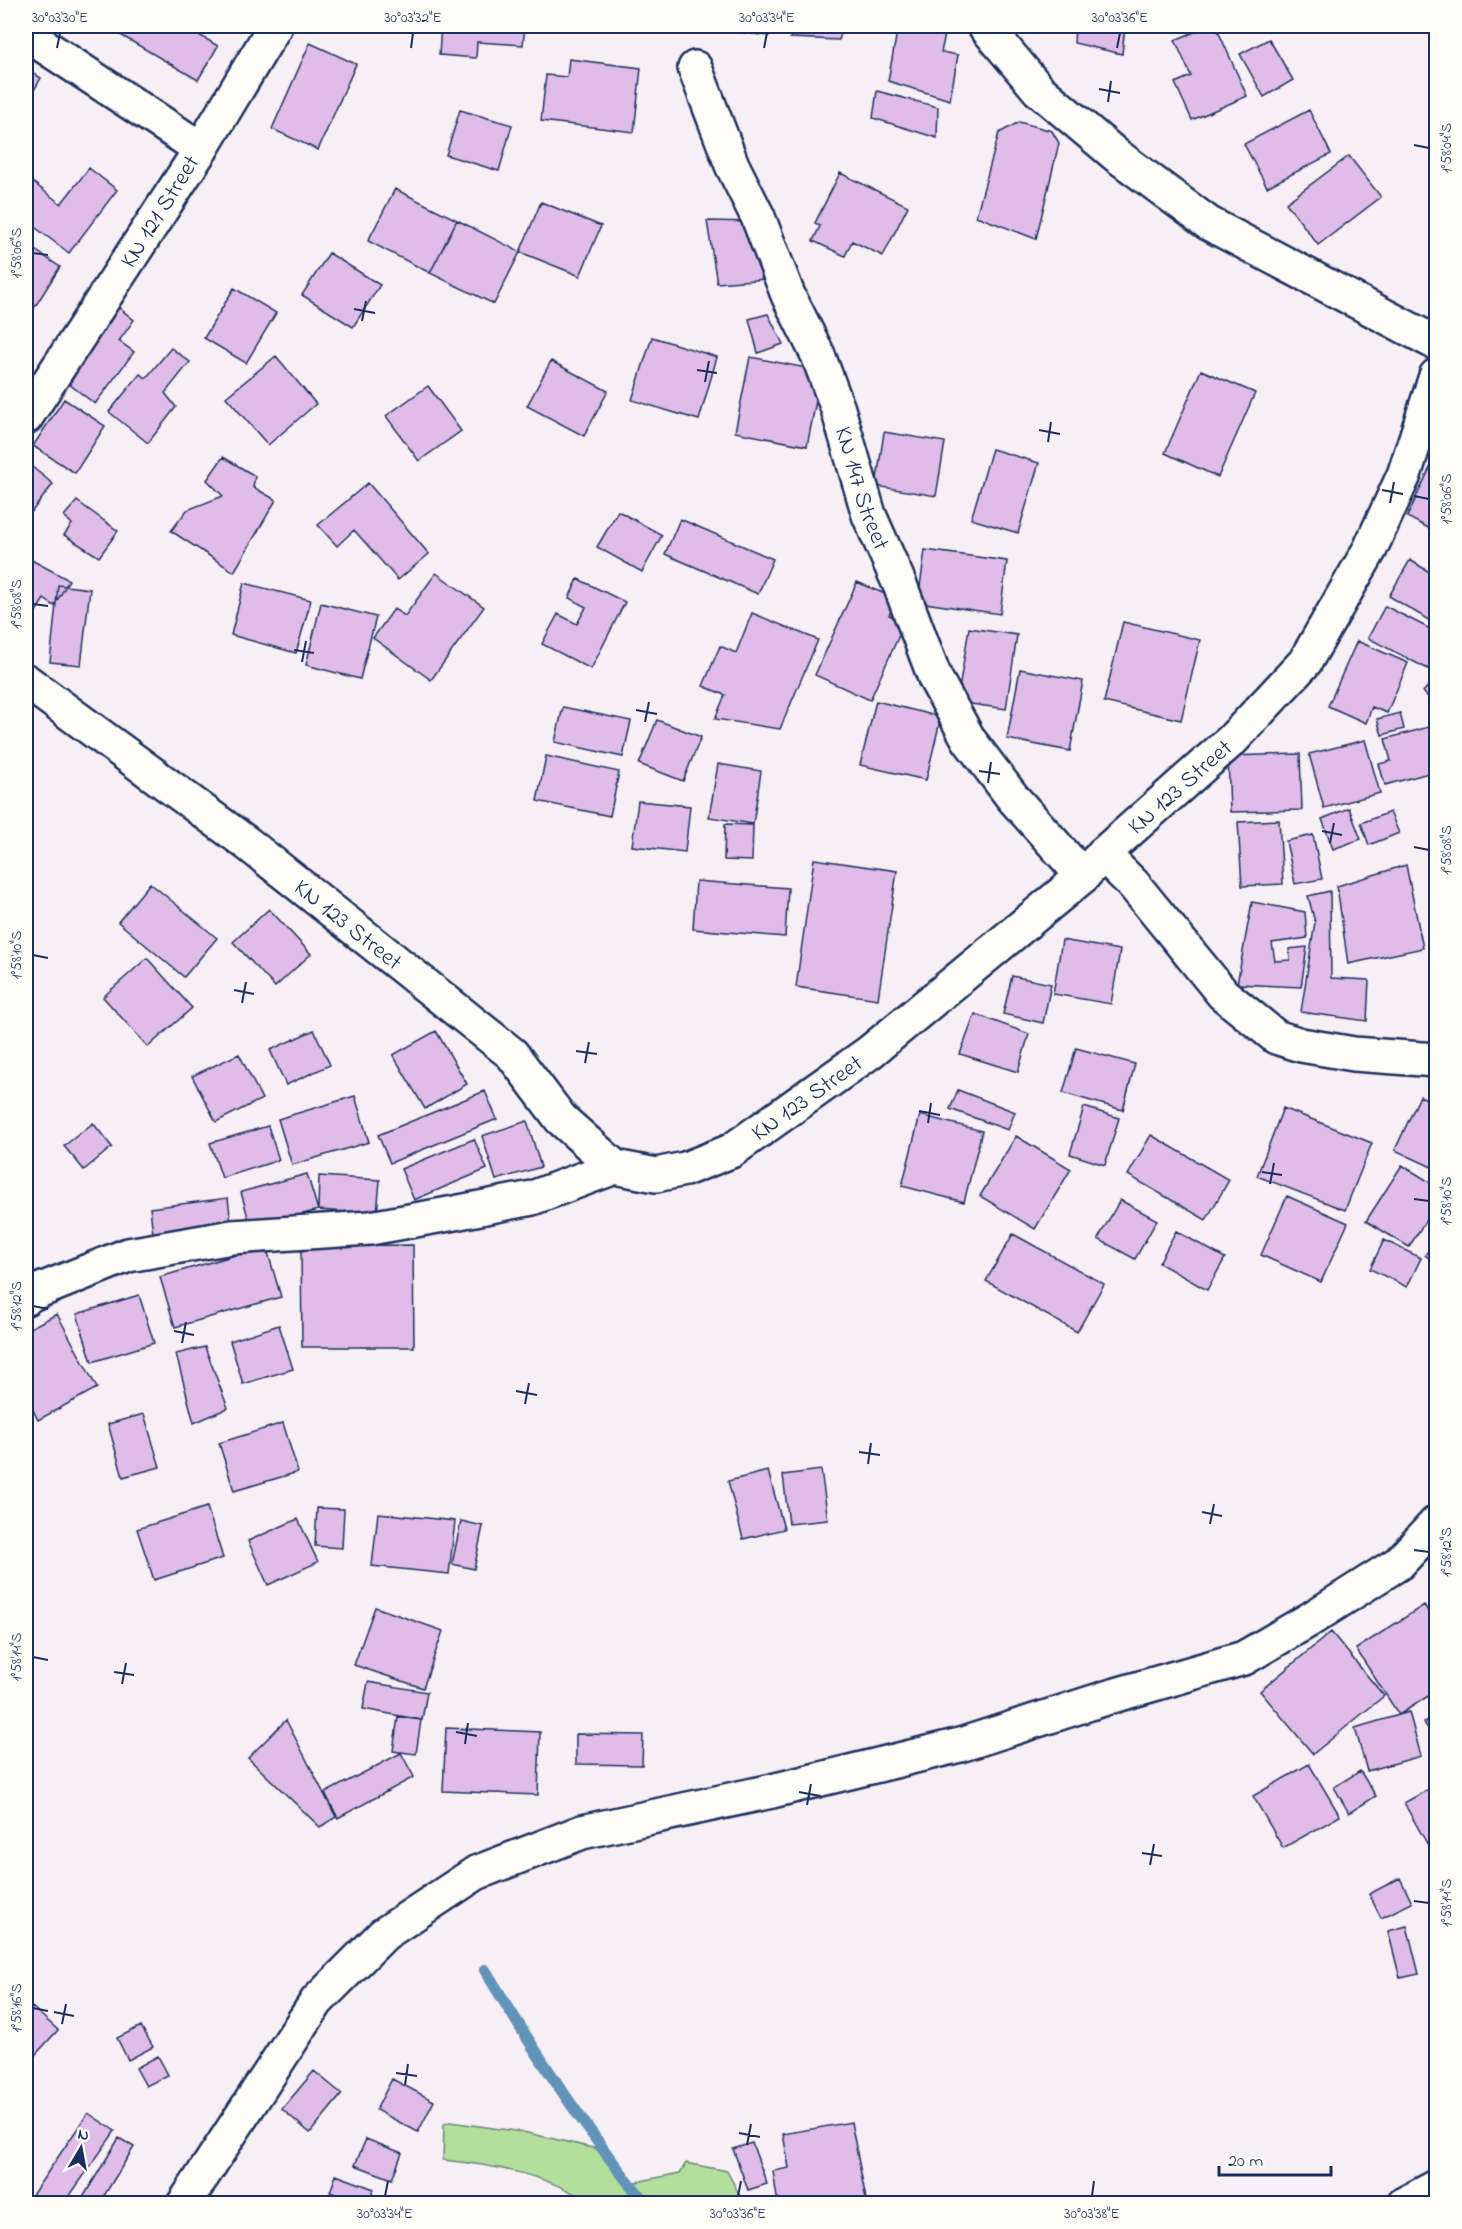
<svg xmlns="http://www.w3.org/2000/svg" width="1462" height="2229" viewBox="0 0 1462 2229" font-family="'Indie Flower',sans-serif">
<rect width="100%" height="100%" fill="#f7eff4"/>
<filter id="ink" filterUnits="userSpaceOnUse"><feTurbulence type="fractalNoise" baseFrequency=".0167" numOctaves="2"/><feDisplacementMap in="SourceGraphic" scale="12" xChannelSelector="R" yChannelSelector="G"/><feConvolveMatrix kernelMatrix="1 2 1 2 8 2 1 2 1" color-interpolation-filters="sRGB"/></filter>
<g filter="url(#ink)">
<path fill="#b4de9b" stroke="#68867c" stroke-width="1.5" d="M450,2122L523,2132L611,2152L620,2166L619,2176L631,2183L680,2173L686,2163L727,2171L740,2196L762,2203H590C549,2175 493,2165 443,2160L444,2124Z"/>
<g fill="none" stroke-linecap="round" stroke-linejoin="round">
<path stroke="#6293b8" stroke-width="12" d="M485,1970C519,2026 554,2082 593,2135C610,2159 627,2182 647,2204"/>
</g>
<path fill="#dfbde8" stroke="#1b2f5e" stroke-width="1.5" d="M105,26H184L218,46L198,80Z
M441,26H525L523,45L477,42L476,58L439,55Z
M693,26H773L769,36Z
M794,26H843L839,40L790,38Z
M898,26H947L941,52L958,55L950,100L888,81Z
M1075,26H1125L1122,54L1074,43Z
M1209,26H1216L1247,96L1192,120L1175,83L1191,76L1175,40Z
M1269,39L1293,80L1264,97L1240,54Z
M310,43L356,64L318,150L272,129Z
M569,59L641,68L634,132L541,121L546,75L567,77Z
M26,69L41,78L26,104Z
M877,91L938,107L937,138L873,118Z
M460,110L512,125L499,171L446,155Z
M1309,110L1331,154L1267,187L1244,144Z
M1019,122L1052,131L1059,143L1036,239L976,216L999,133Z
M1349,156L1381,197L1318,245L1286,203Z
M89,168L117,190L69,253L28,222L26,225V177L61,204Z
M840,173L908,206L883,256L852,241L845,256L813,241L820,226L815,223Z
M395,189L457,220L430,273L368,241Z
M541,202L601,226L580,276L520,252Z
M457,220L520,252L494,304L430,273Z
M707,221L754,222L766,279L717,283Z
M26,244L60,267L26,321Z
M329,253L380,285L353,327L302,295Z
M234,288L276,313L246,363L204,338Z
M118,307L134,320L119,341L134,352L95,404L64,380Z
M768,314L783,344L758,353L749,319Z
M652,337L717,357L699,420L632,400Z
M171,348L190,362L165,393L176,407L148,443L109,412L140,374L146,378Z
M276,356L316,404L268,445L226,397Z
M750,357L822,371L807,446L735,432Z
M551,361L608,391L584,436L527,406Z
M1201,370L1255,393L1218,477L1165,453Z
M428,386L461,431L419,461L386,416Z
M64,399L105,426L75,473L33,446Z
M884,432L945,442L936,496L876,486Z
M992,449L1039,463L1018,533L971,519Z
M1436,455V532L1407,517Z
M223,457L255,476L253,487L276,500L234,572L171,531L187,510L223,496L207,480Z
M26,462L53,484L26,519Z
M368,483L429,554L398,580L354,530L337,546L318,525Z
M77,501L118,531L99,557L64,535L72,524L64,516Z
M618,511L662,535L642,572L597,547Z
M680,519L773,559L758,594L665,554Z
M925,550L1007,561L1000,614L918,602Z
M26,557L69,580L54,606L44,599L26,627Z
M1410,560L1436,576L1435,624L1389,596Z
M436,573L484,607L431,680L373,638L394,609L405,616Z
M578,579L625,602L591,669L542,644L558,614L577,624L586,607L569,598Z
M857,582L897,599L889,615L905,622L870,700L815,675Z
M244,583L311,600L296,653L231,635Z
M58,585L90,589L81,665L50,662Z
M321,603L376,617L360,679L306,665Z
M1385,606L1436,632V653L1428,669L1368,638Z
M752,613L818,640L780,729L715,719L725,695L703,686L720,646L736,653Z
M1123,622L1200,640L1181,720L1104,702Z
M969,628L1017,635L1006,709L957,702Z
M1357,641L1408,663L1387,713L1372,707L1366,723L1328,706Z
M1020,669L1083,681L1070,751L1007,739Z
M1436,677V703L1435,704L1423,692Z
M876,701L941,717L926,780L860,765Z
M563,707L631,721L623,757L555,742Z
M1400,713L1404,729L1382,735L1377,719Z
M657,720L701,737L683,781L639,764Z
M1436,725V771L1385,785L1379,764L1391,761L1385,739Z
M1365,740L1380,793L1324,808L1309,754Z
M1300,754L1302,810L1230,812L1228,756Z
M546,756L619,772L610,816L537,801Z
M718,764L761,771L753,824L709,817Z
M638,801L690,806L685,852L632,846Z
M1349,808L1361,839L1333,849L1322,819Z
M1390,812L1399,833L1369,845L1361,823Z
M1279,820L1283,884L1242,886L1238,822Z
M725,824L753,825L752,861L724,860Z
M1313,835L1322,879L1295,884L1286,841Z
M814,859L897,871L878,999L796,987Z
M1406,865L1423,948L1348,964L1337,886Z
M696,881L788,888L785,937L693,929Z
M150,883L217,938L184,977L118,922Z
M1330,891L1331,978L1369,980L1367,1021L1301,1012L1315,922L1308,896Z
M1252,902L1305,912L1307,938L1272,943L1275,961L1290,960L1289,949L1307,947L1301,987L1237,984Z
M269,909L311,954L275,987L233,942Z
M1062,940L1120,950L1111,1004L1053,994Z
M147,958L192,1008L148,1047L103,997Z
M1012,976L1051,984L1043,1023L1003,1014Z
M975,1014L1029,1034L1018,1072L960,1054Z
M314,1030L330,1065L286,1085L270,1050Z
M436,1031L467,1084L425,1109L393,1055Z
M1076,1048L1135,1064L1123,1110L1063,1093Z
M239,1054L262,1099L216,1122L192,1076Z
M958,1090L1015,1112L1008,1130L950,1109Z
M485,1091L497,1119L390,1163L378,1135Z
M355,1096L369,1142L292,1165L278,1119Z
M1420,1096L1436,1103V1169L1395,1150Z
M1084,1107L1119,1118L1105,1165L1070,1154Z
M1283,1108L1372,1143L1345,1210L1257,1176Z
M920,1115L982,1131L964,1202L902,1186Z
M527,1121L541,1167L496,1180L482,1136Z
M93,1123L112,1147L84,1170L64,1146Z
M268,1126L279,1160L222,1178L210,1143Z
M1151,1135L1229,1180L1206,1220L1128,1175Z
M1016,1136L1071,1169L1035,1229L980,1196Z
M474,1139L487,1169L414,1200L401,1169Z
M1402,1165L1436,1186V1204L1409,1247L1366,1221Z
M307,1174L318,1210L251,1228L241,1192Z
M319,1176L380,1180L377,1214L318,1210Z
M1287,1196L1348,1223L1321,1282L1261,1255Z
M228,1198L231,1224L153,1234L150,1208Z
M1120,1200L1157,1220L1135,1259L1098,1239Z
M1176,1231L1225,1258L1207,1290L1159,1263Z
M1013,1234L1104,1284L1077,1332L986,1281Z
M1384,1240L1421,1258L1407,1287L1370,1269Z
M1436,1240V1263L1425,1255Z
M413,1245L414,1347H302L301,1246Z
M266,1246L281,1297L175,1327L160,1277Z
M139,1295L154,1343L92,1362L77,1314Z
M57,1314L97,1388L38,1420L26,1396V1330Z
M279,1325L293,1369L243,1384L230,1341Z
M205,1347L228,1408L194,1423L176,1354Z
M144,1414L160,1467L123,1477L108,1424Z
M283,1423L298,1472L234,1491L219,1443Z
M821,1470L828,1520L789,1524L783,1475Z
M768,1471L784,1529L743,1539L728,1481Z
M207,1507L223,1558L154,1580L137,1529Z
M317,1508L344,1509L342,1548L315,1546Z
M378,1513L455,1521L449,1574L372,1566Z
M298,1519L318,1562L268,1585L248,1541Z
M461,1521L483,1526L474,1569L452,1564Z
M1436,1578V1592L1429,1585Z
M1424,1605L1436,1623V1691L1399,1715L1356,1649Z
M375,1607L443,1631L423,1688L354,1665Z
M1331,1632L1384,1696L1313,1754L1260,1691Z
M368,1682L427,1692L422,1720L363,1709Z
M1409,1712L1421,1756L1367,1771L1355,1728Z
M1436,1713V1739L1424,1723Z
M398,1717L421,1720L416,1754L393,1751Z
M286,1720L336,1817L320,1827L248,1758Z
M446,1728L540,1732L538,1795L443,1791Z
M576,1734L643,1735L642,1765L576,1764Z
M401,1753L414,1777L338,1818L325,1793Z
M1309,1764L1340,1816L1283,1848L1253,1796Z
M1360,1771L1376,1796L1349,1813L1334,1787Z
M1436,1785V1852L1433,1854L1404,1803Z
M1400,1878L1412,1903L1381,1918L1369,1894Z
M1407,1926L1419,1974L1400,1978L1388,1931Z
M32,2007L58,2030L26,2065V2014Z
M141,2026L153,2047L128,2060L117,2038Z
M158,2056L168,2075L146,2086L136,2068Z
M314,2071L342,2094L310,2133L282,2109Z
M392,2079L434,2101L418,2132L376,2110Z
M88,2113L115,2131L64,2204H26Z
M851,2122L867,2204H793L777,2198L773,2171L789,2168L783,2134Z
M119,2138L134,2147L99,2204H79Z
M366,2139L402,2153L392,2179L355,2165Z
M752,2143L767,2184L748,2190L733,2149Z
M336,2175L374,2189L369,2204H363L330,2192Z"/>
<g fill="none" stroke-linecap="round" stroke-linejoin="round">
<g stroke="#1b2f5e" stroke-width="38">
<g id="minor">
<path d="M985,26L1039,90L1116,155L1208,223L1436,343"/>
<path d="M26,34L201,149L26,417"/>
<path id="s1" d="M695,68L732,165L758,217L788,295L818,355L838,409L869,515L900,585L935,678L969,740L1013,798L1083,876"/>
<path d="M201,149L275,26"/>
<path d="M1103,854L1134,885L1223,994L1276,1037L1301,1045L1354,1054L1436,1060"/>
<path d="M26,1298L31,1294L128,1255L232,1237L370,1228L449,1214L532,1198L615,1167"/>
<path d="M184,2204L317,2001L384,1934L476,1873L582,1832L772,1791L960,1745L1109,1697L1244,1658L1309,1620L1399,1563L1436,1523"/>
<path d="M1404,2204L1436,2187"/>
</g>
</g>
<g stroke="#1b2f5e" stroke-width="38">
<g id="major">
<path id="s2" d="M26,681L248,844L512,1054L561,1119L615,1167L656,1175L685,1169L731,1151L870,1052L1083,876L1103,854L1233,739L1305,662L1370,549L1404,475L1436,376"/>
</g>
</g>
<use href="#minor" stroke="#fdfcf7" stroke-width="33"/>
<use href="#major" stroke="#fdfcf7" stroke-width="33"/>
</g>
</g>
<path fill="none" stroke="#1b2f5e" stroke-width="2" d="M57,48L60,33M411,48L413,33M764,48L767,33M1117,48L1120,33M1099,89L1120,93M1108,102L1111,81M1414,145L1429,148M33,253L48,255M354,309L375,313M362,321L366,301M697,370L717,373M705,382L709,361M1039,430L1060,434M1048,442L1051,422M1382,490L1403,494M1414,496L1429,499M1390,503L1394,482M33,604L48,606M294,650L314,653M302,662L306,641M636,710L657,714M645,722L649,702M979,771L1000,774M988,783L991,762M1322,831L1342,835M1330,843L1334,823M1414,847L1429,850M33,955L48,958M234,990L254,994M242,1003L246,982M576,1051L597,1054M585,1063L589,1042M919,1111L940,1115M928,1123L931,1103M1262,1172L1282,1175M1270,1184L1274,1163M1414,1199L1429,1201M33,1306L48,1309M174,1331L194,1335M182,1343L186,1322M516,1391L537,1395M525,1404L529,1383M859,1452L880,1455M868,1464L871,1443M1202,1512L1222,1516M1210,1524L1214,1504M1414,1550L1429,1552M33,1657L48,1660M114,1672L134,1675M122,1684L126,1663M456,1732L477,1736M465,1744L468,1723M799,1792L820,1796M807,1805L811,1784M1142,1853L1162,1856M1150,1865L1154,1844M1414,1901L1429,1903M33,2008L48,2011M54,2012L74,2016M62,2024L66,2004M396,2073L417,2076M405,2085L408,2064M739,2133L760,2137M747,2145L751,2124M385,2196L388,2181M738,2196L741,2181M1092,2196L1094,2181"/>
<g text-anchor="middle" stroke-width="5" stroke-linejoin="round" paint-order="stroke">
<g font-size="24" fill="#1b2f5e" stroke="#fdfcf7">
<text transform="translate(159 211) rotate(-58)" y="8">KN 121 Street</text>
<text dy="8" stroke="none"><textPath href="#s1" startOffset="453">KN 147 Street</textPath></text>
<text dy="8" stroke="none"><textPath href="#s2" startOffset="1466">KN 123 Street</textPath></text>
<text dy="8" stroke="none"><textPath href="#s2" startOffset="404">KN 123 Street</textPath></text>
<text dy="8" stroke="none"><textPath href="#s2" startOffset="980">KN 123 Street</textPath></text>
</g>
</g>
<rect width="1462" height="2229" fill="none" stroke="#fdfcf7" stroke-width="66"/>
<g transform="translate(81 2148) rotate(10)" stroke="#fdfcf7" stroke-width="4.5" paint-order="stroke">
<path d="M0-4.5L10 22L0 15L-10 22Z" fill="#1b2f5e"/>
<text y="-9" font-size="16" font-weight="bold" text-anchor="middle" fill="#1b2f5e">N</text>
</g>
<path d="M1219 2166v9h112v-9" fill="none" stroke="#1b2f5e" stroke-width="3"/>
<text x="1228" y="2166" font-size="18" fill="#1b2f5e" stroke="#fdfcf7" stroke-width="4.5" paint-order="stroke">20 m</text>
<rect x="33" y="33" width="1396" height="2163" fill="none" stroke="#1b2f5e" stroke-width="2"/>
<g font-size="15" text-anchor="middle" fill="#1b2f5e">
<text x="60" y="22">30°03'30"E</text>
<text x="413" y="22">30°03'32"E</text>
<text x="767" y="22">30°03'34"E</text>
<text x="1120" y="22">30°03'36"E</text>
<text transform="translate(1446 148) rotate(-90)" y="5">1°58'04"S</text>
<text transform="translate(16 253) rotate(-90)" y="5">1°58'06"S</text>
<text transform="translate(1446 499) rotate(-90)" y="5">1°58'06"S</text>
<text transform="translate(16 604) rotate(-90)" y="5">1°58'08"S</text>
<text transform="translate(1446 850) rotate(-90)" y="5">1°58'08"S</text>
<text transform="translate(16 955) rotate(-90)" y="5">1°58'10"S</text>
<text transform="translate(1446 1201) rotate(-90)" y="5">1°58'10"S</text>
<text transform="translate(16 1306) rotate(-90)" y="5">1°58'12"S</text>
<text transform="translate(1446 1552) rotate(-90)" y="5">1°58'12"S</text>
<text transform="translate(16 1657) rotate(-90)" y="5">1°58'14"S</text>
<text transform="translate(1446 1903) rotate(-90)" y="5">1°58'14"S</text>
<text transform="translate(16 2008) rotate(-90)" y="5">1°58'16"S</text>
<text x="385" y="2218">30°03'34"E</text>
<text x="738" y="2218">30°03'36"E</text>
<text x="1092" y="2218">30°03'38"E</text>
</g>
</svg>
